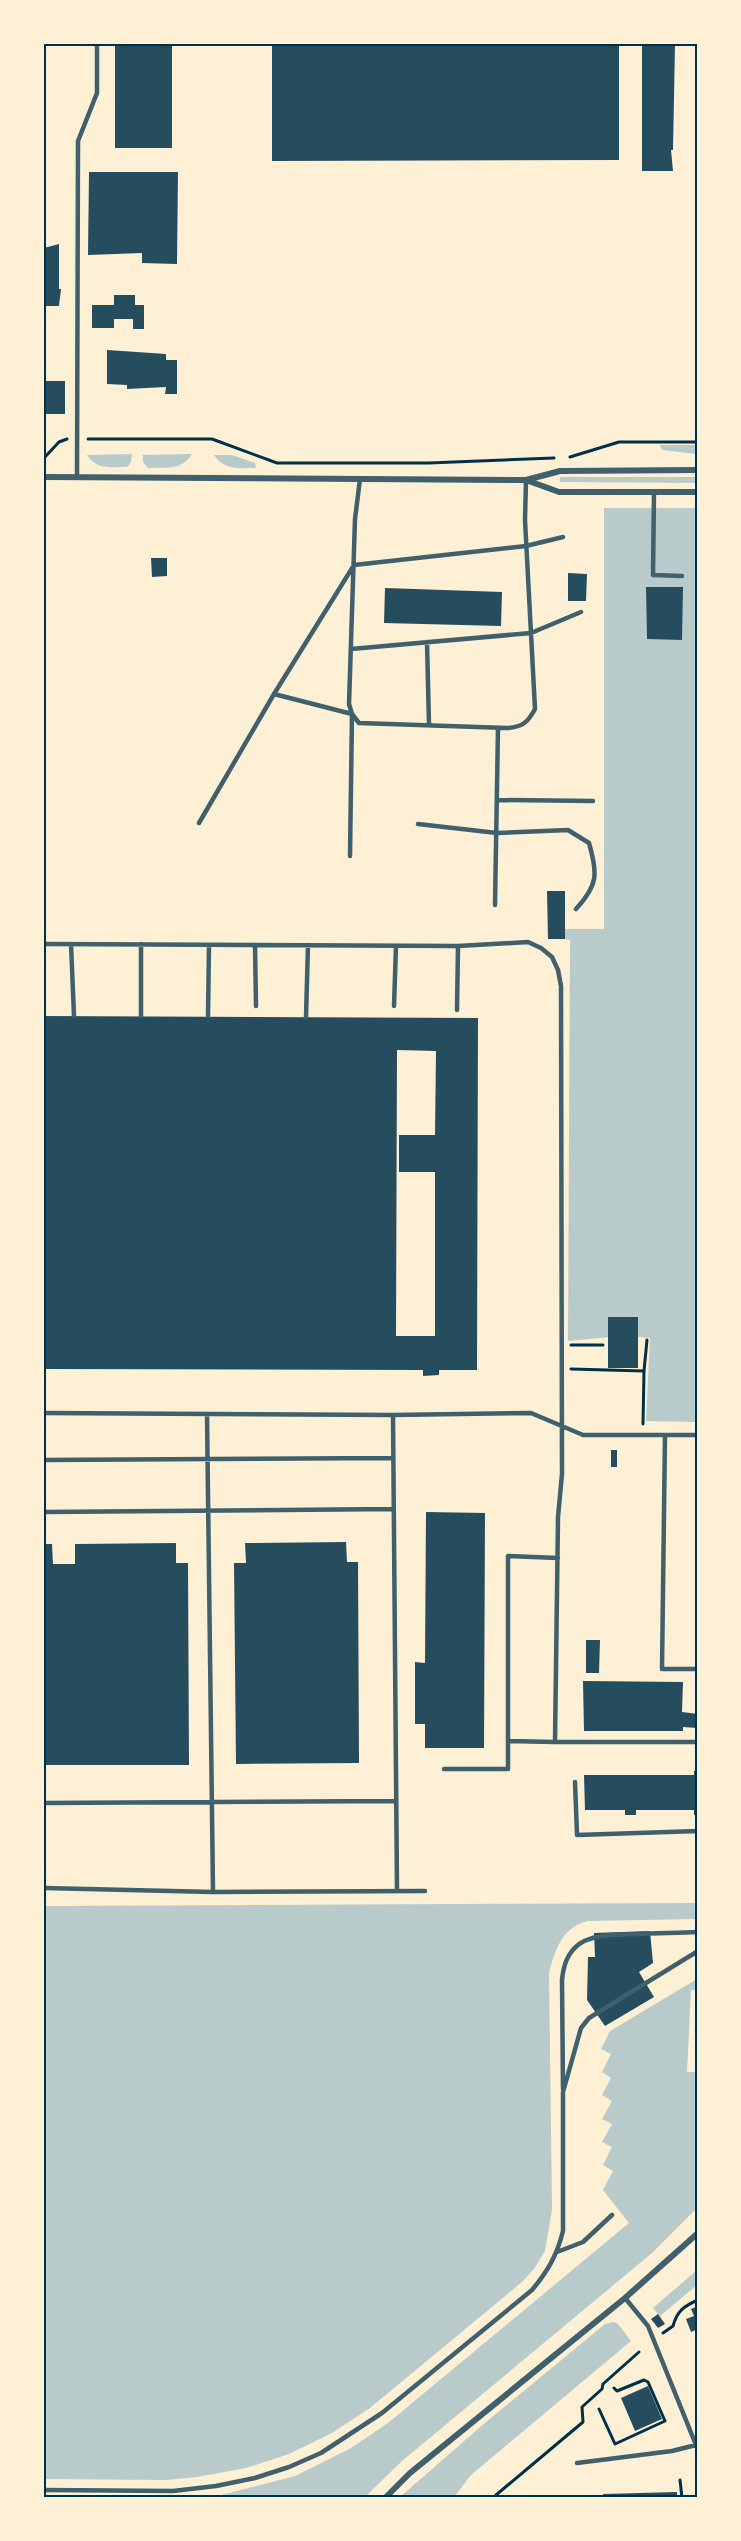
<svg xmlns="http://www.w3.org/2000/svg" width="741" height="2541" viewBox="0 0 741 2541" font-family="'PT Sans',sans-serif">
<rect width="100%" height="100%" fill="#fdf0d5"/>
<path fill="#b9caca" d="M660,445H697V454L662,450Z
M132,454L131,462L127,467C112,467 96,470 87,455Z
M192,454C182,471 165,467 148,468L143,462V455Z
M214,455H232L255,463L256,468C239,468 225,471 214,455Z
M560,477H697L698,483L560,482Z
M604,508H697V1422L646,1421L650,1338L638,1337V1317H609V1337L568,1341L570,940L565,939V929H604Z
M697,1903V1919L588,1921C562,1927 555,1950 549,1973L552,2209L545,2251L534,2269L522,2282L370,2408L332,2433L289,2454L246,2468L197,2477L166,2480L44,2479V1906Z
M697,1979V1990H691L687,2072H697V2208L652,2253L402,2461L365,2497H214L295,2476L351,2448L388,2423L629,2223L603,2190L613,2171L603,2165L612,2147L602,2142L612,2124L602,2119L612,2101L602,2095L611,2078L602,2072L611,2054L601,2049L610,2031Z
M697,2270V2285L660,2316L653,2308Z
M614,2322L618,2324L631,2341L471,2475L454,2497H400L486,2422L605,2324Z"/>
<path fill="#264d5e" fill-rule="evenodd" d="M115,44H172V148H115Z
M272,44H619V160L272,161Z
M642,44H675L673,150H671L673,171H642Z
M89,172H178L177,264L142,263V253L88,255Z
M59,244V289H61L59,306H44V248Z
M114,295H135V305H144V329H133V319H114V328H92V305H114Z
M107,350L166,354V360H177V394H165L166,387L127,389V385L107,384Z
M44,381H65V414H44Z
M151,558H167V576L152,577Z
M568,573L587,574L586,601H568Z
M646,587H683L682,640L647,639Z
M385,588L502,592L501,626L384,623Z
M547,891H565V939H548Z
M44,1016L478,1018L477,1370H439V1375L423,1376V1370L44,1369ZM397,1050L436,1051L435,1135H399V1172H435V1336H396Z
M608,1317H638V1368H608Z
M611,1450H617V1467H611Z
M426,1512L485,1513L484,1748H425V1724H415V1662L425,1663Z
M346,1542L347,1562H358L359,1763L236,1764L234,1563H246L245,1543Z
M176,1543V1563H188L189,1765H44V1544H52L53,1564H75V1544Z
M586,1640H600L599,1673H586Z
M583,1681L683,1682L682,1712L698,1714V1728L683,1727V1731H584Z
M694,1771H698V1815H694V1810H636V1815H625V1810H585L584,1775H694Z
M650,1931L653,1963L639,1972L654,1997L605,2026L587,2000L588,1957H595L594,1933Z
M698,2306V2329L691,2332L686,2319L694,2316L691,2309Z
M658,2314L665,2324L658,2328L651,2319Z
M648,2386L662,2419L635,2431L621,2398Z
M677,2492V2498H603V2494Z"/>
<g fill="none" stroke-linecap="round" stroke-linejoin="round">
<path stroke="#003049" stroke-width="3" d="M88,439H212L277,463H429L554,458
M570,457L619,442H698
M44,458L59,442L67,439
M571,1345H603
M571,1369L644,1371L647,1340
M643,1424L644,1371
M663,2333L673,2326C677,2311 684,2306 698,2300
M599,2409L615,2444L665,2421L648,2382L644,2380L617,2391L614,2388
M680,2480L682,2498
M496,2495L583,2422L582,2407L602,2389L603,2384L639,2352"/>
<path stroke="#3f606c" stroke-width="4.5" d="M77,477L78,141L97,93V44
M360,479L355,519L349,704L352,714L359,723L507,728C523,727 528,722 535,709L525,520L526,480
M654,492L653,575L682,576
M427,642L429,725
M351,649L531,633L581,612
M274,694L354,565L526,546L563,537
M497,800L593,801
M199,823L274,694L352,714L350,856
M418,824L497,833L568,830L589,843C598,874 598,885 576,909
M495,905L498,728
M44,944L458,946L528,942L541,948L552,957L558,970L561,986L562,1474L558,1517L555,1742L508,1741V1769H444
M71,944L74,1016
M255,945L256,1006
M394,1006L396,946
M457,1010L458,946
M141,1016V944
M208,1016L209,945
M306,1017L308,945
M44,1413L393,1415L531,1413L583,1435H698
M207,1414L213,1892
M393,1415L397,1891
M665,1435L662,1669H698
M44,1460L393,1458
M44,1512L394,1509
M508,1741V1556L558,1558
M555,1742H698
M575,1782L577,1835L698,1831
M44,1803L396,1801
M44,1888L213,1892L425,1891
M563,2089L562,1980C566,1933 600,1935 637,1934C657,1933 677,1933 698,1932
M557,2252L583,2242L612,2215
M625,2298L648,2326L696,2445
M577,2463L672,2451L696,2445L698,2449
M44,2490L173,2491L216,2486L255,2478L289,2467L321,2453L382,2413L532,2290C548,2271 557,2255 563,2231V2092L581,2028L589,2018L698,1951"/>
<path stroke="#3f606c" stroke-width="6" d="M44,477L526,480L560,471L698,470
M526,480L559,492H698
M385,2498L410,2473L625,2298L698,2233"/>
</g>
<rect width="741" height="2541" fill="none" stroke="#fdf0d5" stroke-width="90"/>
<rect x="45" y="45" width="651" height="2451" fill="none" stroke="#003049" stroke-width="2"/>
</svg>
